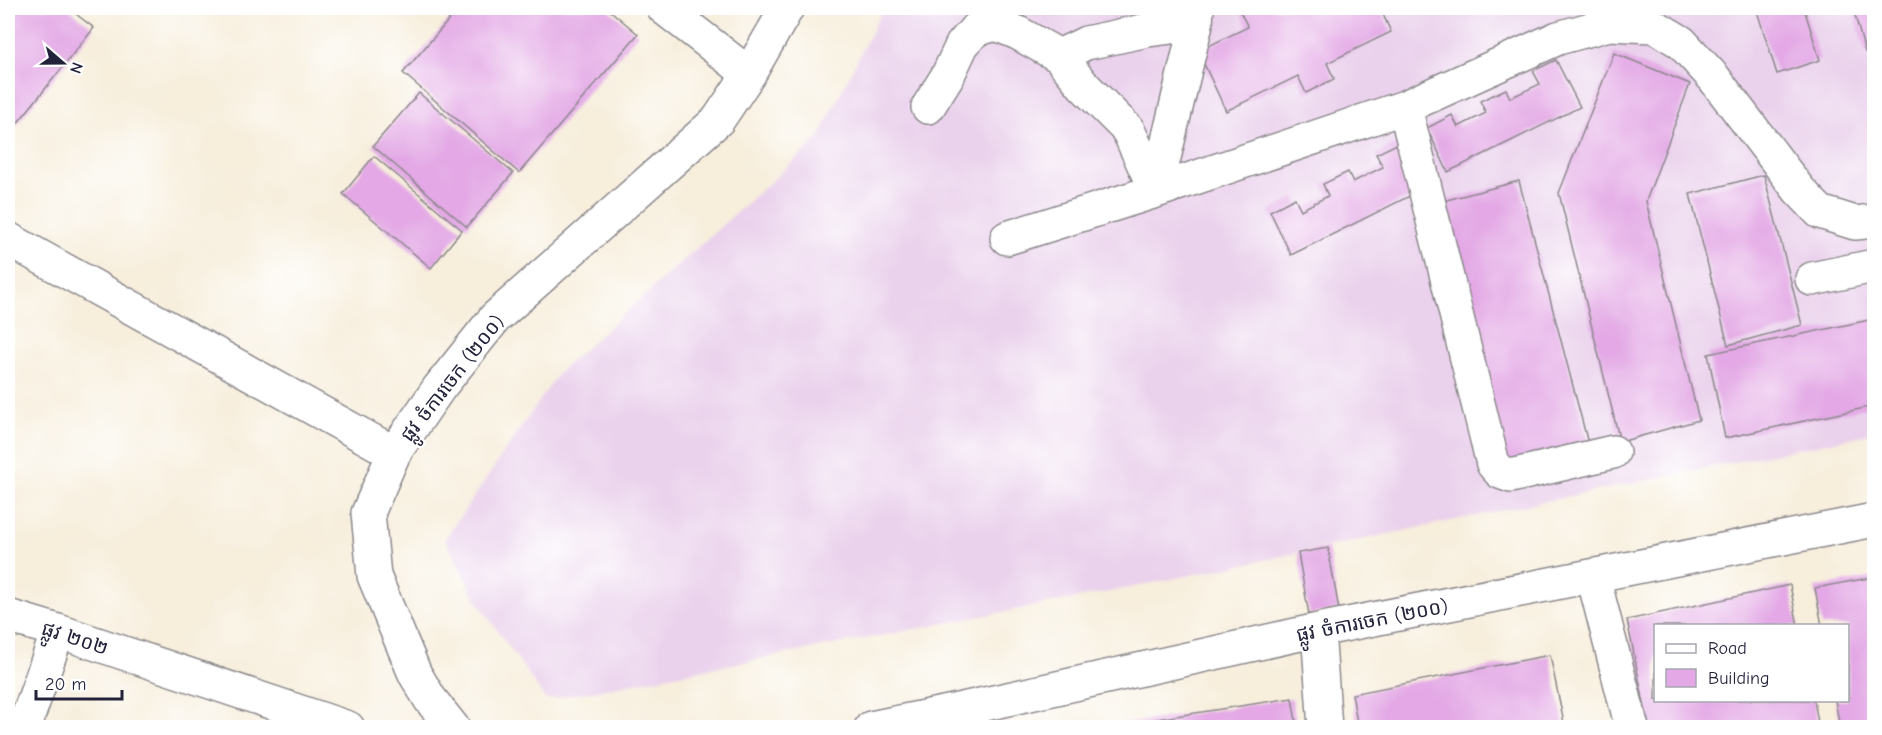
<svg xmlns="http://www.w3.org/2000/svg" width="1882" height="735" viewBox="0 0 1882 735" font-family="'Comic Neue','Noto Sans Khmer',sans-serif">
<rect width="100%" height="100%" fill="#fff"/>
<filter id="ink" filterUnits="userSpaceOnUse"><feTurbulence type="fractalNoise" baseFrequency=".0167" numOctaves="2"/><feDisplacementMap in="SourceGraphic" scale="12" xChannelSelector="R" yChannelSelector="G"/><feConvolveMatrix kernelMatrix="1 2 1 2 8 2 1 2 1" color-interpolation-filters="sRGB"/></filter>
<filter id="wash" filterUnits="userSpaceOnUse"><feTurbulence type="fractalNoise" baseFrequency=".008" numOctaves="4" result="noise"/><feDisplacementMap in="SourceGraphic" scale="24" xChannelSelector="R" yChannelSelector="G"/><feGaussianBlur stdDeviation="1.35" result="paint"/><feColorMatrix in="noise" values="0 0 0 0 0 0 0 0 0 0 0 0 0 0 0 0 0 1.4 0 .05"/><feComposite in="paint" operator="in"/></filter>
<g filter="url(#wash)">
<rect width="100%" height="100%" fill="#f7eedc"/>
<path fill="#ead1ec" d="M883,8H1874V433L1124,589L546,700L475,598L445,539L559,372L818,139Z"/>
<g id="blocks">
<path fill="#e3a8e5" d="M8,8H68L94,28L8,135Z
M459,8H607L638,34L519,173L403,73Z
M1238,8H1380L1391,32L1327,63L1334,79L1306,93L1298,76L1226,111L1198,51L1248,27Z
M1756,8H1804L1820,60L1777,74Z
M1853,8H1874V50L1865,52Z
M1614,53L1690,84L1646,201L1699,420L1620,442L1559,193Z
M1556,60L1580,107L1448,172L1427,128L1452,115L1458,127L1486,113L1480,101L1506,89L1510,98L1540,84L1533,71Z
M419,93L513,173L467,227L373,146Z
M1399,143L1422,190L1291,255L1270,211L1295,198L1301,210L1328,196L1323,184L1348,172L1353,182L1383,167L1376,154Z
M374,156L462,230L431,268L343,194Z
M1764,175L1802,325L1728,345L1690,194Z
M1519,181L1589,447L1509,469L1439,202Z
M1874,319V406L1725,438L1708,354Z
M1328,548L1339,610L1309,615L1298,553Z
M1874,577V728H1840L1835,700H1848V626H1822L1815,588Z
M1790,585L1798,626H1656V700H1814L1819,728H1649L1627,620Z
M1550,655L1565,728H1358L1352,694Z
M1292,698L1297,728H1125L1124,724Z"/>
</g>
</g>
<g filter="url(#ink)">
<use href="#blocks" fill-opacity="0" stroke="#8c888c" stroke-width="1.5"/>
<g fill="none" stroke-linecap="round" stroke-linejoin="round">
<g stroke="#8c888c" stroke-width="36">
<path id="minor" d="M664,8L749,74
M1059,56L1086,43L1148,30L1196,24
M928,107L948,75L962,45L975,30L996,24L1018,33L1059,56L1083,85L1128,130L1156,191
M1405,107L1493,464L1500,472L1511,476L1613,452
M1156,191L1196,24L1197,8
M1007,238L1156,191L1405,107L1558,38L1609,24L1654,26L1681,42L1714,78L1799,190L1820,212L1855,223L1874,221
M8,239L394,453
M1812,279L1874,266
M1593,576L1632,728
M8,616L58,631L348,728
M1318,630L1325,728
M24,728L58,631
M453,728L430,699L415,674L374,576L368,513L394,453L439,388L495,318L718,120L749,74L787,8
M871,728L949,712L1318,630L1874,520"/>
</g>
<use href="#minor" stroke="#fff" stroke-width="33"/>
</g>
</g>
<g text-anchor="middle" stroke-width="5" stroke-linejoin="round" paint-order="stroke">
<g font-size="20" fill="#22223b" stroke="#fff">
<text transform="translate(452 378) rotate(-52)" y="7">ផ្លូវ ចំការចេក (២០០)</text>
<text transform="translate(1372 620) rotate(-11)" y="7">ផ្លូវ ចំការចេក (២០០)</text>
<text transform="translate(75 638) rotate(18)" y="7">ផ្លូវ ២០២</text>
</g>
</g>
<rect width="1882" height="735" fill="none" stroke="#fff" stroke-width="30"/>
<rect x="1654" y="624" width="195" height="78" fill="#ffffff" stroke="#a7a7b1" stroke-width="1.5"/>
<rect x="1666" y="644" width="30" height="9" fill="#ffffff" stroke="#a7a7b1" stroke-width="1.5"/>
<text x="1708" y="654" font-size="18" fill="#22223b">Road</text>
<rect x="1666" y="669" width="30" height="18" fill="#e3a8e5" stroke="#a7a7b1" stroke-width="1.5"/>
<text x="1708" y="684" font-size="18" fill="#22223b">Building</text>
<g transform="translate(63 63) rotate(110)" stroke="#ffffff" stroke-width="4.5" paint-order="stroke">
<path d="M0-4.5L10 22L0 15L-10 22Z" fill="#22223b"/>
<text y="-9" font-size="16" font-weight="bold" text-anchor="middle" fill="#22223b">N</text>
</g>
<path d="M36 690v9h86v-9" fill="none" stroke="#22223b" stroke-width="3"/>
<text x="45" y="690" font-size="18" fill="#22223b" stroke="#ffffff" stroke-width="4.5" paint-order="stroke">20 m</text>
</svg>
